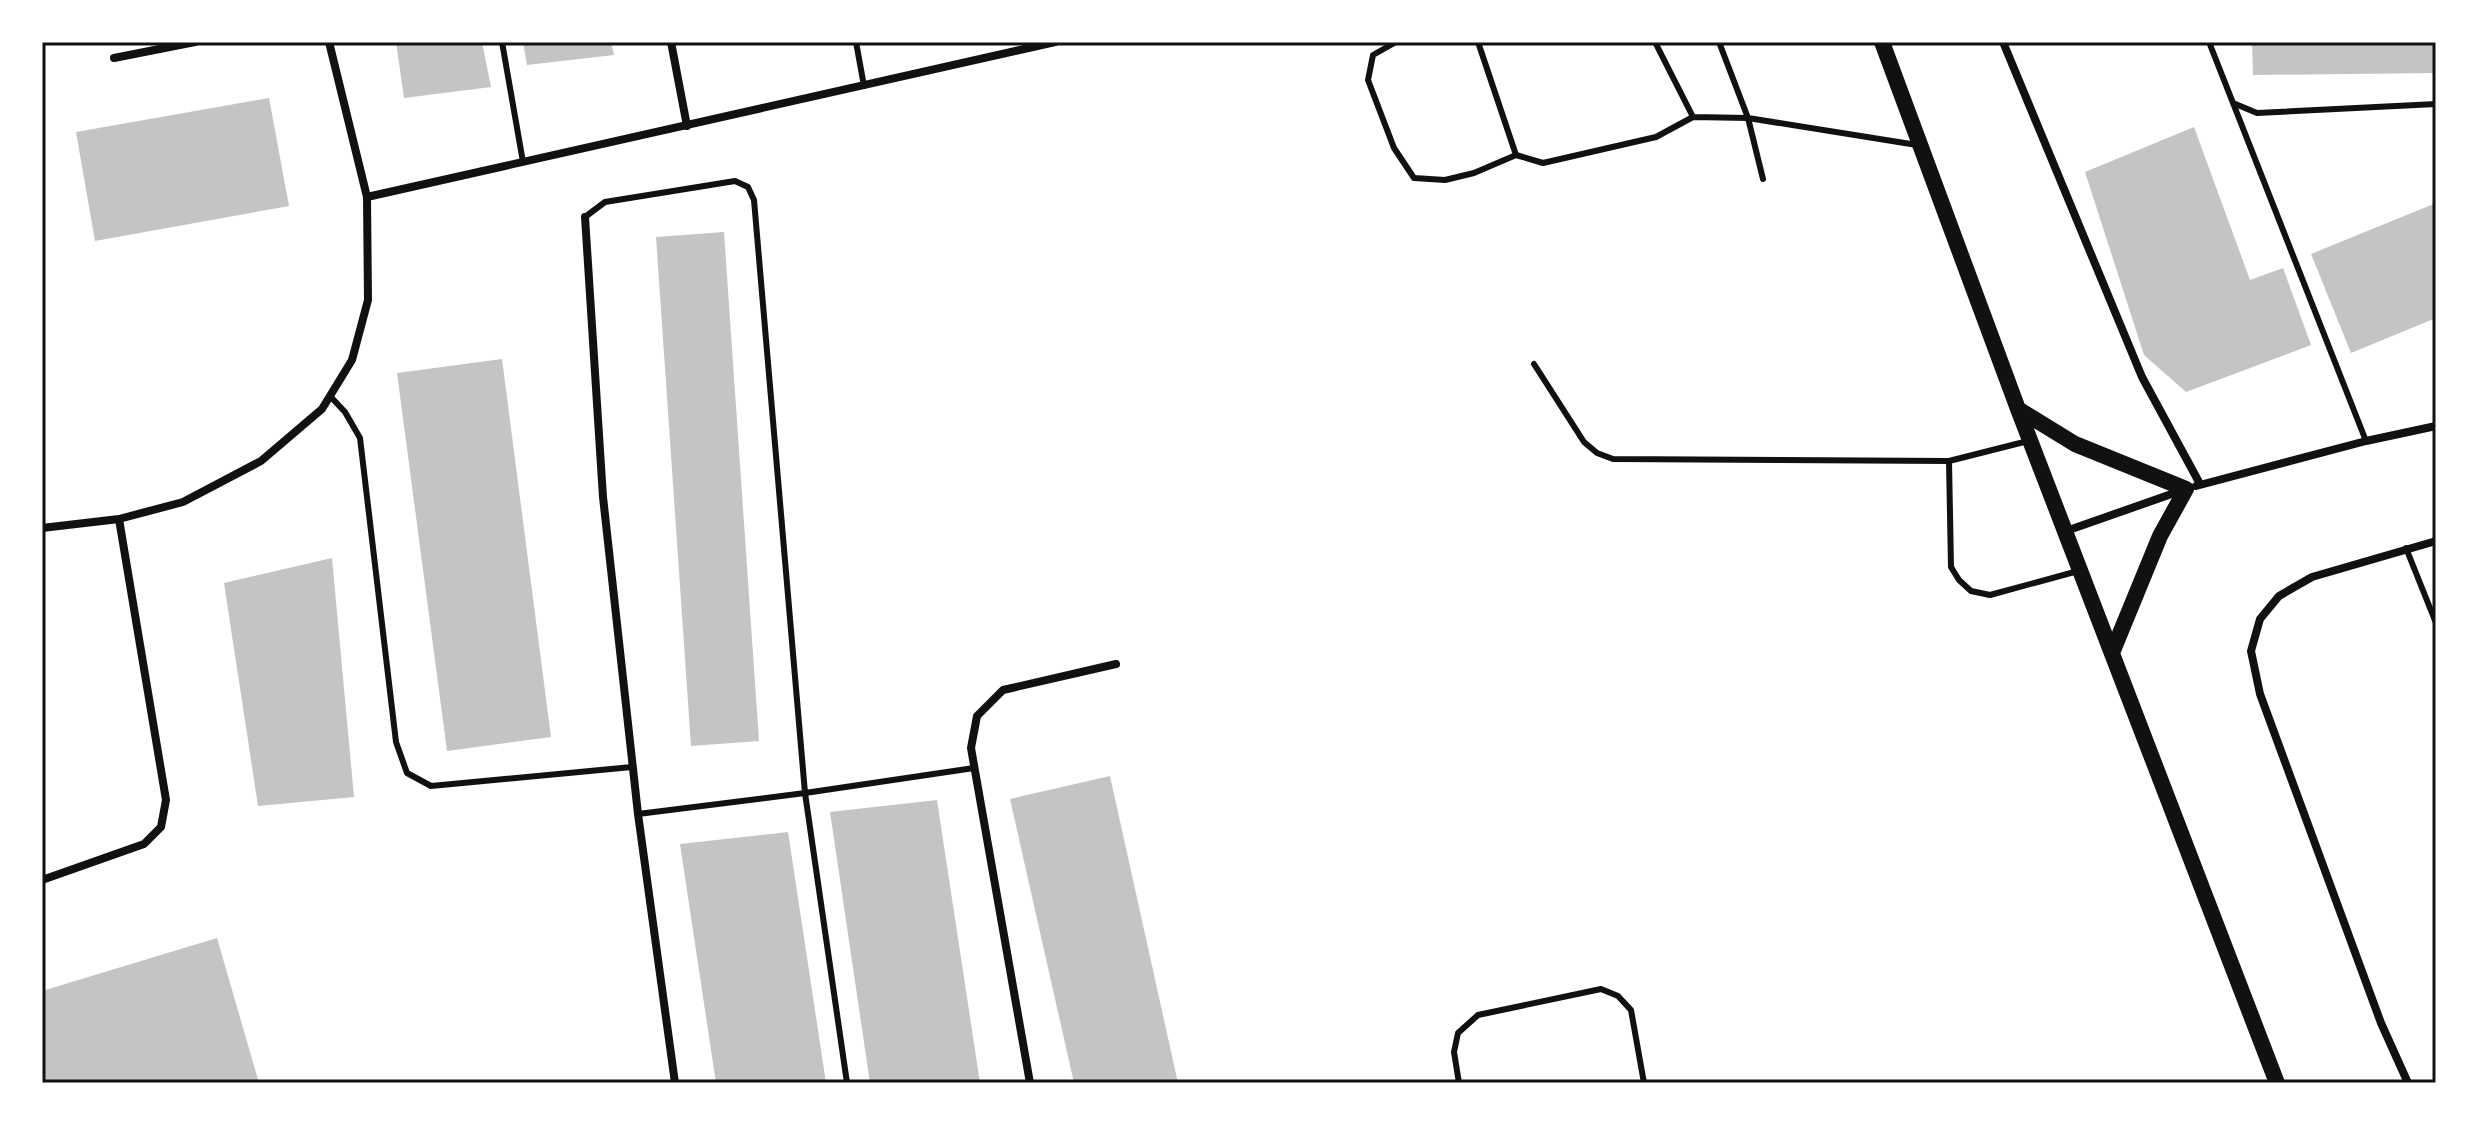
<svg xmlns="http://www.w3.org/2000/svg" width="2478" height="1125" viewBox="0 0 2478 1125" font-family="'Work Sans',sans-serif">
<rect width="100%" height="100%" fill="#fff"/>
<path fill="#c4c4c4" d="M396,42H482L491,87L404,98Z
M523,42H611L614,55L527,65Z
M2252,42H2436V73L2253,75Z
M269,98L289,206L95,241L76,132Z
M2194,127L2250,280L2283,268L2311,345L2186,392L2144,355L2085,172Z
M2436,203V318L2351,353L2311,254Z
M724,232L759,741L691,746L656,237Z
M502,359L551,737L447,751L397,373Z
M332,558L354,797L258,806L224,583Z
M1110,776L1178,1083H1074L1010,799Z
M937,800L980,1083H870L830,812Z
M788,832L826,1083H716L680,844Z
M217,938L259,1083H42V991Z"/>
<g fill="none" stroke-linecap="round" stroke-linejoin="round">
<path stroke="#111" stroke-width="6" d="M502,42L523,162
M856,42L864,86
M1396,42L1373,55L1368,80L1394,148L1414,178L1445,180L1474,173L1516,155
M1478,42L1516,155L1543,163L1656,137L1693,117L1748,118L1917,145
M1655,42L1693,117
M1719,42L1748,118L1763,179
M2209,42L2366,441
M2233,103L2257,113L2436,104
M585,217L605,202L735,181L748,187L754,200L805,793L974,768
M1534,364L1584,442L1597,453L1613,459L1949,461L2028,441
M330,396L345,412L360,438L396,742L407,773L431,786L632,767
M1949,461L1951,567L1959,580L1971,591L1990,595L2078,571
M2406,548L2436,623
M638,814L805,793L847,1083
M1459,1083L1454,1052L1458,1033L1478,1015L1601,989L1618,996L1631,1010L1644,1083"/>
<path stroke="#111" stroke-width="8" d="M671,42L687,126
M2003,42L2142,377L2200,484
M114,58L195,42
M367,197L1055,42
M585,217L603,497L638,814L675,1083
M2196,486L2366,441L2436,426
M42,528L119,519L183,502L261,461L322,409L352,360L368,300L367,197L329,42
M2066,531L2183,490
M42,880L144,844L161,827L166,800L119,519
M1030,1083L971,748L977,716L1003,690L1116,664
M2408,1083L2381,1023L2260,694L2251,651L2260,619L2279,596L2312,577L2436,541"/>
<path stroke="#111" stroke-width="16" d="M1882,42L2018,409L2277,1083
M2018,409L2075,444L2186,489L2160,536L2112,653"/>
</g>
<rect width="2478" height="1125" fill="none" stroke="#ffffff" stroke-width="88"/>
<rect x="44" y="44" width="2390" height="1037" fill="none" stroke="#111" stroke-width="3"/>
</svg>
